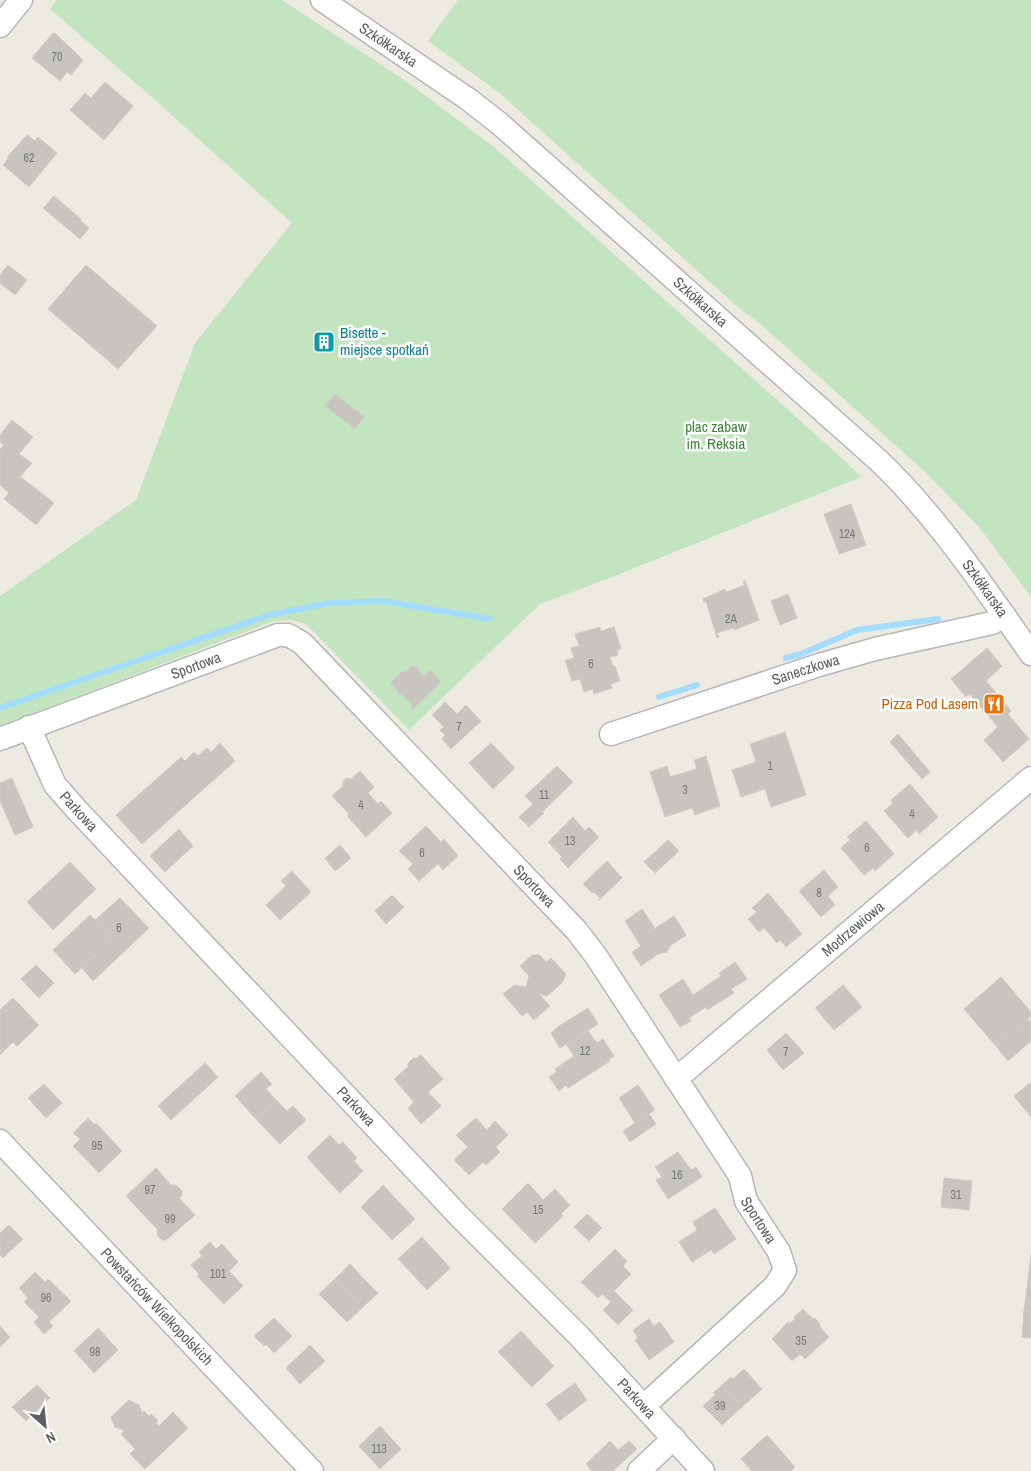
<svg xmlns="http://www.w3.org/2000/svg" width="1031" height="1471" viewBox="0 0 1031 1471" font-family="'Archivo Narrow',sans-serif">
<rect width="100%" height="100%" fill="#edeae2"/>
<path fill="#c2e4bf" d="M57,0H282L406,81L494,147L843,459L861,477L607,579L540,604L409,730L306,624L292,620L274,621L0,726V596L136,500L195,343L292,223L146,92L50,9Z
M458,0H1031V597L979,527L923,470L757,321L740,309L498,92L428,41Z"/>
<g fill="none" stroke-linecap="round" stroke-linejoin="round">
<path stroke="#a3dcfd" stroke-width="6" d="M786,658L801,654L857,630L938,619
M659,697L697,685
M0,708L269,615L329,603L383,601L490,619"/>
</g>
<path fill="#c8c5c0" stroke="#d2cbc1" d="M55,33L83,60L71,75L67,72L60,81L32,58L52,34Z
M105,82L133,106L104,140L70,110L85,93L91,98Z
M27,135L35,141L38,137L57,153L29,187L3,165L9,158L7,157Z
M54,196L81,219L80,220L89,228L80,239L43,208Z
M8,265L27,280L15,295L0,283V275Z
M86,265L157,326L118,369L48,309Z
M325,331L335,338L324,353L314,346Z
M335,394L364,417L355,429L325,406Z
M12,420L33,437L19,454L32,463L19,478H22L54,503L36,525L4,499L9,493L0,485V449L4,445L0,442V435Z
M851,504L866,545L839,554L824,514Z
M745,580L759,620L735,630L734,628L717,633L719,637L717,638L706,601L704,602L703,599L725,589L726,592L745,585L743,581Z
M788,594L797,618L780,625L771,601Z
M600,627L601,631L614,627L621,649L617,650L618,655L610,657L613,667L615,666L620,681L611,684L612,688L594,694L593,689L584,692L580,679L572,681L565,660L574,658L571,648L579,646L575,634Z
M987,648L1002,666L986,681L1011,711L1008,714L1029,739L1003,762L984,740L998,727L970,694L966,697L951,679Z
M413,665L424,676L430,670L441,682L413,709L411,708L413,706L402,694L400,696L399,695L400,694L390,683L403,671L405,672Z
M445,702L457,714L466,705L481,721L451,749L442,739L445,735L440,730L444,727L432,715Z
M785,732L806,795L771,807L765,789L741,797L732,770L756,762L750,744Z
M898,734L930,772L922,779L890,742Z
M220,743L235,761L198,794L170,767L181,757L185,761L194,752L198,756L207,748L211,752Z
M491,743L515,768L493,789L469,763Z
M706,756L720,806L695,815L692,808L665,817L650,772L667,766L670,777L697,769L694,760Z
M557,766L573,782L542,812L544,813L529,827L519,817L533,804L525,796Z
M170,767L198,794L142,844L116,815Z
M360,771L374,787L368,793L378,804L381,801L392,813L366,837L347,816L349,814L332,796L343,786V781L347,778L351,779Z
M12,778L33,827L15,835L0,801V783Z
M910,784L938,817L919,834L917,830L908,838L884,811L893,803L891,800Z
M573,817L585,831L589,827L599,837L568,868L560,859L562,857L548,842Z
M866,821L894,854L875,871L873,868L864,875L841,848L850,840L847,837Z
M426,826L441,842L444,839L458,856L443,870L438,864L419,881L408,869L413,864L399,851Z
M179,829L193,846L165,872L150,856Z
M668,840L679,851L655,873L644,862Z
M340,845L351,858L335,871L325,858Z
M607,861L622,878L598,901L600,898L594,892L592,893L583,884Z
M70,862L96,889L53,930L27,902Z
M824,870L838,887L828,896L835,905L821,917L799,891Z
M292,871L311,892L280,920L266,905L286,886L281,881Z
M768,893L802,934L786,947L780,940L777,943L764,928L759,932L748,919L757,912L752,908Z
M392,895L404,907L386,924L375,911Z
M120,898L149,928L93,981L82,968L113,939L95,920Z
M642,909L655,928L637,940L625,921Z
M90,915L113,939L75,974L53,950Z
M674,916L686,935L670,946L667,952L658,954L641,966L632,952L641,946L637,940Z
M532,955H540L546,962L551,958L566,974L562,983L547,996L539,994L550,1006L534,1020L527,1012L522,1016L503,994L514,985L526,987L529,976L520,966Z
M735,962L747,979L731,989L734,993L707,1010L706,1007L689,1018L691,1021L680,1027L659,995L683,979L693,995L721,976L719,973Z
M36,965L54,983L39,998L21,979Z
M1001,977L1031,1012V1016L996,1046L964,1009Z
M843,985L862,1007L834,1030L815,1008Z
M13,998L39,1025L17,1046L13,1042L0,1055V1010Z
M588,1008L598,1024L560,1048L551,1033L559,1026Z
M1028,1018L1031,1022V1041L1008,1061L996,1046Z
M588,1031L596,1042H599L603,1039L614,1056L609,1059L610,1061L568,1088L566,1085L559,1091L549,1077L557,1072L555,1069L574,1056L566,1044Z
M786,1033L804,1053L783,1070L767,1050Z
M421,1055L443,1079L428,1092L441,1106L421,1124L408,1108L414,1102L394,1079L408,1067V1063L413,1058H417Z
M205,1063L218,1077L171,1120L158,1106Z
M261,1072L272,1084L266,1089L276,1100L256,1119L235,1096Z
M1031,1082V1117L1014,1096Z
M44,1084L62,1103L46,1118L28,1098Z
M638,1085L655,1110L635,1123L619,1098Z
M276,1100L287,1111L293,1106L306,1120L280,1144L256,1119Z
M649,1114L656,1124L630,1142L623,1131Z
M88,1118L95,1125L96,1123L122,1151L99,1173L73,1146L80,1139L73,1133Z
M476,1118L487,1130L495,1121L508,1135L496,1147L500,1152L486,1165L483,1162L469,1175L454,1160L468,1147L456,1135Z
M330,1135L339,1145L343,1142L350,1150L323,1175L307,1157Z
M350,1150L357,1158L354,1161L363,1171L340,1193L323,1175Z
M678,1152L691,1170L696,1167L702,1177L668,1199L656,1180L662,1177L655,1167Z
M156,1168L171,1185H176L182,1191V1196L179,1198L195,1215L166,1240H162L157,1235L158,1230L126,1196Z
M944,1178L972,1181L969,1210L941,1207Z
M528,1183L543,1200L555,1189L570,1205L561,1214L563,1216L535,1243L502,1209Z
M383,1185L397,1200L375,1222L361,1207Z
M397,1200L415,1219L392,1240L375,1222Z
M715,1208L736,1239L714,1254L711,1250L692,1262L679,1242L697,1230L693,1222Z
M587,1214L602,1228L589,1241L574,1227Z
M9,1225L23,1239L3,1258L0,1255V1233Z
M422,1237L450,1268L427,1290L398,1259Z
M210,1242L216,1249L222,1244L238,1262L229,1271L243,1286L224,1304L197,1276L199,1274L191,1265L202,1256L199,1252Z
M615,1249L627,1261L623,1266L631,1274L614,1291L633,1310L618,1325L603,1310L611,1302L602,1294L598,1298L581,1282Z
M1031,1255V1312L1024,1311Z
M350,1264L365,1280L350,1294L335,1279Z
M35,1272L45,1282L48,1279L71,1301L49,1322L53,1326L44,1334L34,1322L39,1317L24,1302L28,1298L19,1288Z
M335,1279L350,1294L334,1309L319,1294Z
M365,1280L378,1293L363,1307L350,1294Z
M350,1294L363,1307L347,1322L334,1309Z
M803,1309L812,1318L816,1319L819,1323L820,1327L829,1337L805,1359L800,1354L792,1361L772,1339L788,1322L789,1324L795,1319L794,1317Z
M1024,1311L1031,1312V1338L1022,1337Z
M274,1318L292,1336L274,1353L266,1344L264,1346L254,1336Z
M649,1319L654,1326L660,1322L674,1342L649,1360L635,1340L638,1338L633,1330Z
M0,1326L10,1337L0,1347Z
M98,1328L118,1350L94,1373L74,1351Z
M521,1331L554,1366L532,1387L498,1352Z
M310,1345L325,1361L300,1384L286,1368Z
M744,1369L762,1389L742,1407L722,1385L731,1377L733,1379Z
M575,1383L587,1400L559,1421L546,1404Z
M37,1385L50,1398L26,1421L12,1407Z
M722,1385L742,1407L722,1425L703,1406L715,1395L713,1393Z
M129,1400L139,1405L142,1413L144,1411L149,1416L151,1414L158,1420L156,1423L159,1426L173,1412L188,1428L145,1469L130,1454L135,1449L121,1434L124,1431L123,1430L115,1427L111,1417Z
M380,1426L401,1449L380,1469L359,1446Z
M767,1435L795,1467L791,1471H752L741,1459Z
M610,1441L618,1450L629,1441L637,1449L613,1471H592L586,1464Z"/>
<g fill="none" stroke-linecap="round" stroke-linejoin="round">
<g stroke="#b3b6ba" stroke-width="25">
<g id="minor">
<path id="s1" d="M322,0L468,99L500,124L878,460C936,515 985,588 1031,654"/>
<path d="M0,26L21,0"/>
<path id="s2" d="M29,727L55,785L77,810L460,1217L579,1336L703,1471"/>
<path id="s3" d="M611,734L819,665L875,649L992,623L1004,615"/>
<path id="s4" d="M0,739L278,635H288L302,643L576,930L596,956L740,1176L746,1201L779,1252L785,1270L775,1286L644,1406"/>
<path id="s5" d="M676,1079L1031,778"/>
<path id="s6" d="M0,1141L312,1471"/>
<path d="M639,1471L674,1438"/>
</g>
</g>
<use href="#minor" stroke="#fff" stroke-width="22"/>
</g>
<defs>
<g id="building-square" transform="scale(1.125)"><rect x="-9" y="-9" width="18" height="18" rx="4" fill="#0f9aa8" stroke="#fff"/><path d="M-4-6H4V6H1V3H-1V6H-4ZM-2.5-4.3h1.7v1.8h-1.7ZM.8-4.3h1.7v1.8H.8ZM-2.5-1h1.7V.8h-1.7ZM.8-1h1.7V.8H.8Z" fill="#fff"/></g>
<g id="restaurant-square" transform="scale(1.125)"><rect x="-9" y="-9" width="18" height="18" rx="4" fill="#e8710a" stroke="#fff"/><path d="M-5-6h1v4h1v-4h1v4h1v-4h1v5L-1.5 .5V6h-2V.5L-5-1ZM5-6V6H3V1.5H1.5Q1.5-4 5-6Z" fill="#fff"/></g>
</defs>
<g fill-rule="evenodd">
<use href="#building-square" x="324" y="342"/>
<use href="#restaurant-square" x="994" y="704"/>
</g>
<g text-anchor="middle" stroke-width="5" stroke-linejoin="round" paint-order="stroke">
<g font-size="12" fill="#76787a">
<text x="57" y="61">70</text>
<text x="29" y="162">62</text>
<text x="847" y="538">124</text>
<text x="731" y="623">2A</text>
<text x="591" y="668">6</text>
<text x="459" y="731">7</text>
<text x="770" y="770">1</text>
<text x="685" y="794">3</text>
<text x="544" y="799">11</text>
<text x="361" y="809">4</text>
<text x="912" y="818">4</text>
<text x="570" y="845">13</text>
<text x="867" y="852">6</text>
<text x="422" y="857">6</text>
<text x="819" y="897">8</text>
<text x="119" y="932">6</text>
<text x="585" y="1055">12</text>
<text x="786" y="1056">7</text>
<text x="97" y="1150">95</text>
<text x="677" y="1179">16</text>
<text x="150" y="1194">97</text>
<text x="956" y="1199">31</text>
<text x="538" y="1214">15</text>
<text x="170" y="1223">99</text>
<text x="218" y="1278">101</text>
<text x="46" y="1302">96</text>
<text x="801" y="1345">35</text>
<text x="95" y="1356">98</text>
<text x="720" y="1410">39</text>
<text x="379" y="1453">113</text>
</g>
<g font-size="15" fill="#5b5f63" stroke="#fff">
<text dy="5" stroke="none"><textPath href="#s1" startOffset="80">Szkółkarska</textPath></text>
<text dy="5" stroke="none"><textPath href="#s1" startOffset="485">Szkółkarska</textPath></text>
<text dy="5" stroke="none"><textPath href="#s1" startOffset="890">Szkółkarska</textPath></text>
<text dy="5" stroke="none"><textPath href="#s4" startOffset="209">Sportowa</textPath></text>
<text dy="5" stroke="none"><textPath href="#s3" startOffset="205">Saneczkowa</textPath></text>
<text dy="5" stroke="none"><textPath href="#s2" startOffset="99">Parkowa</textPath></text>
<text dy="5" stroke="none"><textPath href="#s4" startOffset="659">Sportowa</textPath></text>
<text dy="5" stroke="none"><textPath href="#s5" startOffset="232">Modrzewiowa</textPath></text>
<text dy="5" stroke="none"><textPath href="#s2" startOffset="504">Parkowa</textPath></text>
<text dy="5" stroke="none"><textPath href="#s4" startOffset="1064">Sportowa</textPath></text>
<text dy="5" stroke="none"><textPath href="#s6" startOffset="228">Powstańców Wielkopolskich</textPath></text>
<text dy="5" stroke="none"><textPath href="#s2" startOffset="909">Parkowa</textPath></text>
</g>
<g font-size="15" fill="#0d838f" stroke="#fff" text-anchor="start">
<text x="340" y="338">Bisette -<tspan x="340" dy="17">miejsce spotkań</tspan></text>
</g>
<g font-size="15" fill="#398537" stroke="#fff">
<text x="716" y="432">plac zabaw<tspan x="716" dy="17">im. Reksia</tspan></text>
</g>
<g font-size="15" fill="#c56008" stroke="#fff" text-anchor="end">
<text x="978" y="709">Pizza Pod Lasem</text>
</g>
</g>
<g transform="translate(45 1426) rotate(153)" stroke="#ffffff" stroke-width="4" paint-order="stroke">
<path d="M0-4L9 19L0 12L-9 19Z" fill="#5b5f63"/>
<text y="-8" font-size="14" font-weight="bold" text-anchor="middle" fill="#5b5f63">N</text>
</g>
</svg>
